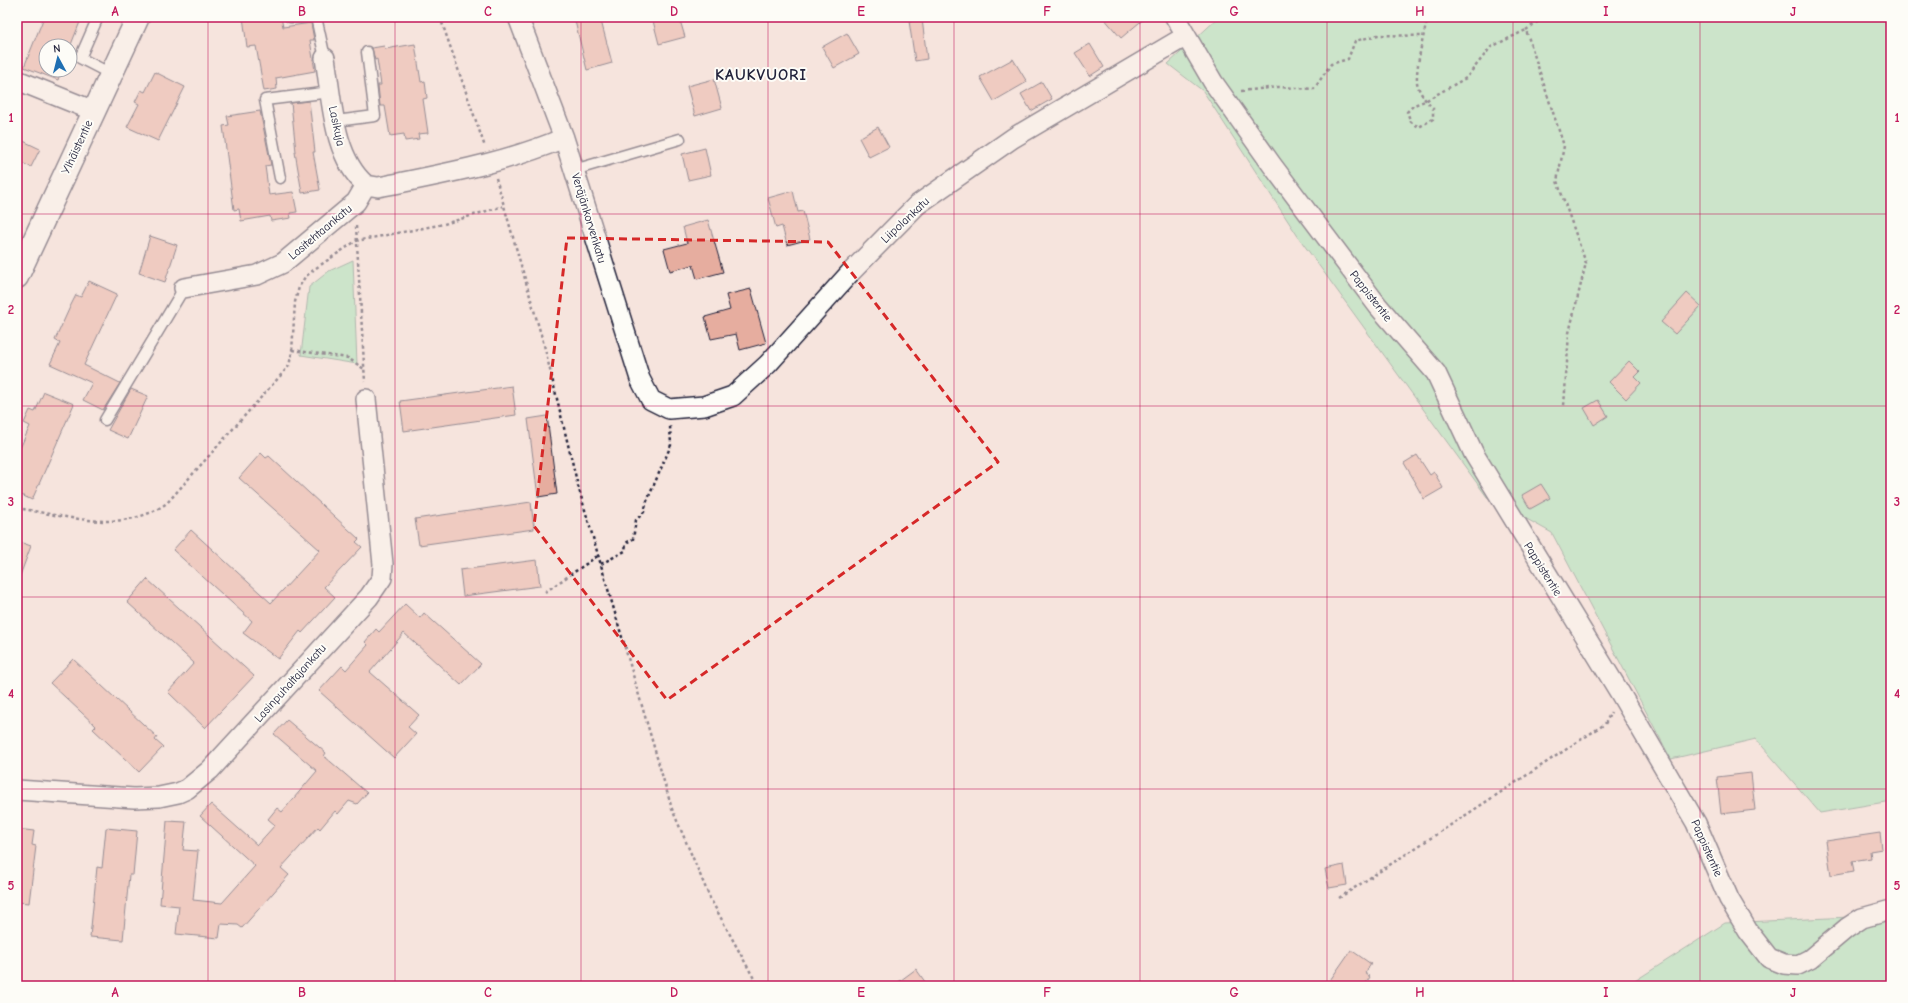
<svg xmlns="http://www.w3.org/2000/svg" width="1908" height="1003" viewBox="0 0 1908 1003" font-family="'Comic Neue',sans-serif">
<rect width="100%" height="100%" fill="#f6e4dd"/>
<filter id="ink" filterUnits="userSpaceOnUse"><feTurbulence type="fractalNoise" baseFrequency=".025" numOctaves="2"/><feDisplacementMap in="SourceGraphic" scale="8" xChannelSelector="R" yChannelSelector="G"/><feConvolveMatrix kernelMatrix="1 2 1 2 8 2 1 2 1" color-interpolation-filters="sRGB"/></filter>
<g filter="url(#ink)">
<path fill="#9ae4b3" stroke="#5e8377" d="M1219,17H1891V801L1820,813L1756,739L1671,759L1552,533L1487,497L1299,238L1203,91L1168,64Z
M353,260L357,364L301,355L309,287L329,271Z
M1891,915V986H1627L1725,923Z"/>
<path fill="#e6ad9f" stroke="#22223b" d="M44,17H82L70,47V46H46V70H61L58,80L24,67Z
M243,17H281L283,27L311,23L314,40H310L315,71L276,78L277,89L264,91L256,46L247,47Z
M574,17H600L612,63L587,70Z
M652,17H679L685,37L659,44Z
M1103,17H1146L1121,38Z
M922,19L927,59L915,61L909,21Z
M847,33L859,54L834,68L822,47Z
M415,44L421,82L425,81L427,98L423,99L428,133L418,134L419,139L405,141L404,134L390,136L385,106H380L378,85H381L377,59L375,60L372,48L384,46L385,49Z
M1090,44L1104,67L1090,76L1075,53Z
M1013,59L1027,82L994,101L980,77Z
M155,72L185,87L158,141L127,127L139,104L135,102L141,90L145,92Z
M714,79L722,108L695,116L687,86Z
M1042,82L1052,99L1031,111L1021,94Z
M309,101L315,152H313L320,190L302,193L295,152H296L291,103Z
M260,111L271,165L265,166L269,195L293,192L297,212L290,213L291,218L271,221L270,216L241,221L239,209L234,210L223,126L229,125L227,116Z
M878,127L889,147L869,157L859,138Z
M17,138L40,149L31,167L17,161Z
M705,148L711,175L688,180L682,154Z
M793,191L798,212L803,211L810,239L787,245L782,226L776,228L768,198Z
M708,220L723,272L697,279L693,265L670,271L664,249L687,243L683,227Z
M150,236L177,245L165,282L139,273Z
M89,281L117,294L84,365L120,383L103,410L83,400L92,383L50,364L60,343L55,340L70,307L76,295L81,297Z
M751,289L766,343L740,350L736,334L711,339L705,317L730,310L726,295Z
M1687,293L1701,306L1675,334L1661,322Z
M1629,361L1640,372L1635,377L1641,383L1626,399L1609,382Z
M512,386L516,415L404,431L400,401Z
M131,389L148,396L128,439L108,430Z
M44,392L74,404L32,500L17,493V455L30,426L24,423L30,410L35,412Z
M1598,400L1608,416L1594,425L1584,408Z
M547,416L557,494L538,497L528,419Z
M261,453L266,458L269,456L335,517L359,539L356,542L362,547L324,587L335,597L302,633L300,631L278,659L243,633L252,621L173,550L191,530L271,603L320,550L239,478Z
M1417,455L1430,475L1434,472L1443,488L1424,499L1415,483H1416L1404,463Z
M1541,484L1550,498L1530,509L1522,495Z
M531,502L534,529L419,545L415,519Z
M17,541L31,546L18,581H17Z
M537,560L540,586L463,596L460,570Z
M147,579L254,676L205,728L168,692L194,663L127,602Z
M405,604L420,618L424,613L481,664L461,685L404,633L370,672L419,715L408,727L416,734L394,758L319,691L342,666L346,670L368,645L365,642L376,629L379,632Z
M73,659L157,737L155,740L163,747L139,772L93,729L96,726L50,683Z
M287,720L326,753L324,756L367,793L357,804L349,801L338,814L335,811L320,829L318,827L281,868L289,875L242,928L238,925L221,924L219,938L176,934L179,906L160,904L167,821L186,822L183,850L198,851L193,900L222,903L255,866L200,816L211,804L257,845L275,825L268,819L277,808L282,812L317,771L274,734Z
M1751,773L1755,810L1721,814L1717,777Z
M106,828L137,831L133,875H129L123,940L90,937L97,867L102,868Z
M17,829L34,831L32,845L36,846L29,903L17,902Z
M1880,833L1882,849L1870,851L1871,858L1852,861L1854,871L1831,875L1826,841Z
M1344,865L1347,885L1329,888L1325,869Z
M1351,950L1371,964L1365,973L1370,977L1364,986H1326Z
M916,969L928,986H893Z"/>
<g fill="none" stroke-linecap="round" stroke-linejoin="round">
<g stroke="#22223b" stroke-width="13">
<path id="service" d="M98,17L80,58L111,74
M290,17H309
M316,17L325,58
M336,121L375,116L367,52
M574,170L680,139
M280,178L265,100L331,92
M105,420L184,288"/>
</g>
<g stroke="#22223b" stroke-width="22">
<path id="minor" d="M518,17L564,138L640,379L651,400L669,409L704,406L733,396L768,364L849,274L917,205L1013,138L1186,36
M1175,17L1213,82L1272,165L1378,306L1436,373L1474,454L1620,693L1696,823L1729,899L1748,931L1769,958L1784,964L1798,965L1810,959L1847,928L1862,918L1891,910
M325,58C332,100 333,157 366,185
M17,80L94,111
M184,288L257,275L283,263L356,202L366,185L378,187L389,185C448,173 508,162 564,138
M17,790L134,798L159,797L178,793L187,789L210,770L369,597L382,578L383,564L366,399"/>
</g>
<g stroke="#22223b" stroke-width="25">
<path id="tertiary" d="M17,277L138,17"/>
</g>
<path stroke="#22223b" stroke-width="2.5" stroke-dasharray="3 3" stroke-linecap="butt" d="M440,17L485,147
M1428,17C1424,33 1416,65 1417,82C1418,91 1426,102 1433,108V119L1419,127L1411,122L1407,112L1414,105L1425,101L1466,78L1491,47L1526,30L1564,146L1557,181L1586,263L1569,333L1564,406
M1526,30L1544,17
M1241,91L1278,87L1314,89L1331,64L1348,59L1355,41L1378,35L1423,36
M496,178L544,345L578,486L672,809L710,898L758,986
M356,226L365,382
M292,350L348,358L364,369
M17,508C66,516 123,535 167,503L289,366L292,352L295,302L299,287L305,277L316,268L356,241L444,224L503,206
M601,564L625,551L626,543L633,539L636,520L644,512L647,501L671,445L670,426
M545,592L599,555
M1339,898L1605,724L1611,712"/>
<use href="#service" stroke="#fdfcf7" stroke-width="10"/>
<use href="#minor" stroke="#fdfcf7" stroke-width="19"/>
<use href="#tertiary" stroke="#fdfcf7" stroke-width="22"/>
</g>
</g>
<path d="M0 0H1908V1003H0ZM567,238L828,242L998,462L667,700L534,526Z" fill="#f6e4dd" fill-opacity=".55" fill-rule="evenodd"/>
<path fill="none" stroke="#d62828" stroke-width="3" stroke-dasharray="8 5" stroke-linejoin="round" d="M567,238L828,242L998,462L667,700L534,526Z"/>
<path fill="none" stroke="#c2185b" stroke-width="1" stroke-opacity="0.55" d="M208,17V986M395,17V986M581,17V986M768,17V986M954,17V986M1140,17V986M1327,17V986M1513,17V986M1700,17V986M17,214H1891M17,406H1891M17,597H1891M17,789H1891"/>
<g text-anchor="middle" stroke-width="4" stroke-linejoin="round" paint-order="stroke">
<g font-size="12" fill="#22223b" stroke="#fdfcf7">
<text transform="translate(337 126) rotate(78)" y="4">Lasikuja</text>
<text transform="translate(77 147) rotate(-65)" y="4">Ylhäistentie</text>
<text transform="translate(589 218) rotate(73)" y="4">Veräjänkorvenkatu</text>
<text transform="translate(905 220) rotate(-43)" y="4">Liipolankatu</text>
<text transform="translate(320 232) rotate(-40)" y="4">Lasitehtaankatu</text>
<text transform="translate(1371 296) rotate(52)" y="4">Pappistentie</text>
<text transform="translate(1543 569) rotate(58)" y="4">Pappistentie</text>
<text transform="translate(290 683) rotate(-48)" y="4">Lasinpuhaltajankatu</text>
<text transform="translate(1707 848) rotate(66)" y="4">Pappistentie</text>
</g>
<g font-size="16" font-weight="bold" letter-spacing="1" fill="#22223b" stroke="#fdfcf7">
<text x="761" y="80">KAUKVUORI</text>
</g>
</g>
<rect width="1908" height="1003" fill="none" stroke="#fdfcf7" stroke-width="44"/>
<g transform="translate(58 58) rotate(353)"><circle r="19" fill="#fdfcf7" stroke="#a5a5ac"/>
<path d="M0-3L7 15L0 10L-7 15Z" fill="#1f6fb2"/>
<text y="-6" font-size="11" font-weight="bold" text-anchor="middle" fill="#22223b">N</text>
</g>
<rect x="22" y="22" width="1864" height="959" fill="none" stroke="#c2185b" stroke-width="1.5"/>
<g font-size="13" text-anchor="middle" font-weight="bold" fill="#c2185b">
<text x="115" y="16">A</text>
<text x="302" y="16">B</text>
<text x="488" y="16">C</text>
<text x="674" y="16">D</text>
<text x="861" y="16">E</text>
<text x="1047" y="16">F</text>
<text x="1234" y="16">G</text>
<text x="1420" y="16">H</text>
<text x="1606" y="16">I</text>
<text x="1793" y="16">J</text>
<text x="11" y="122">1</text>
<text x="1897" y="122">1</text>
<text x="11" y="314">2</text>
<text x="1897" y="314">2</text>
<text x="11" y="506">3</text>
<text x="1897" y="506">3</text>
<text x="11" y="698">4</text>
<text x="1897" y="698">4</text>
<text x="11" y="890">5</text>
<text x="1897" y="890">5</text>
<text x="115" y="997">A</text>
<text x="302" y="997">B</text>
<text x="488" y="997">C</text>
<text x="674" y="997">D</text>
<text x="861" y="997">E</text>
<text x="1047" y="997">F</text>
<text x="1234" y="997">G</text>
<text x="1420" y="997">H</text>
<text x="1606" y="997">I</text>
<text x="1793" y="997">J</text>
</g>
</svg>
